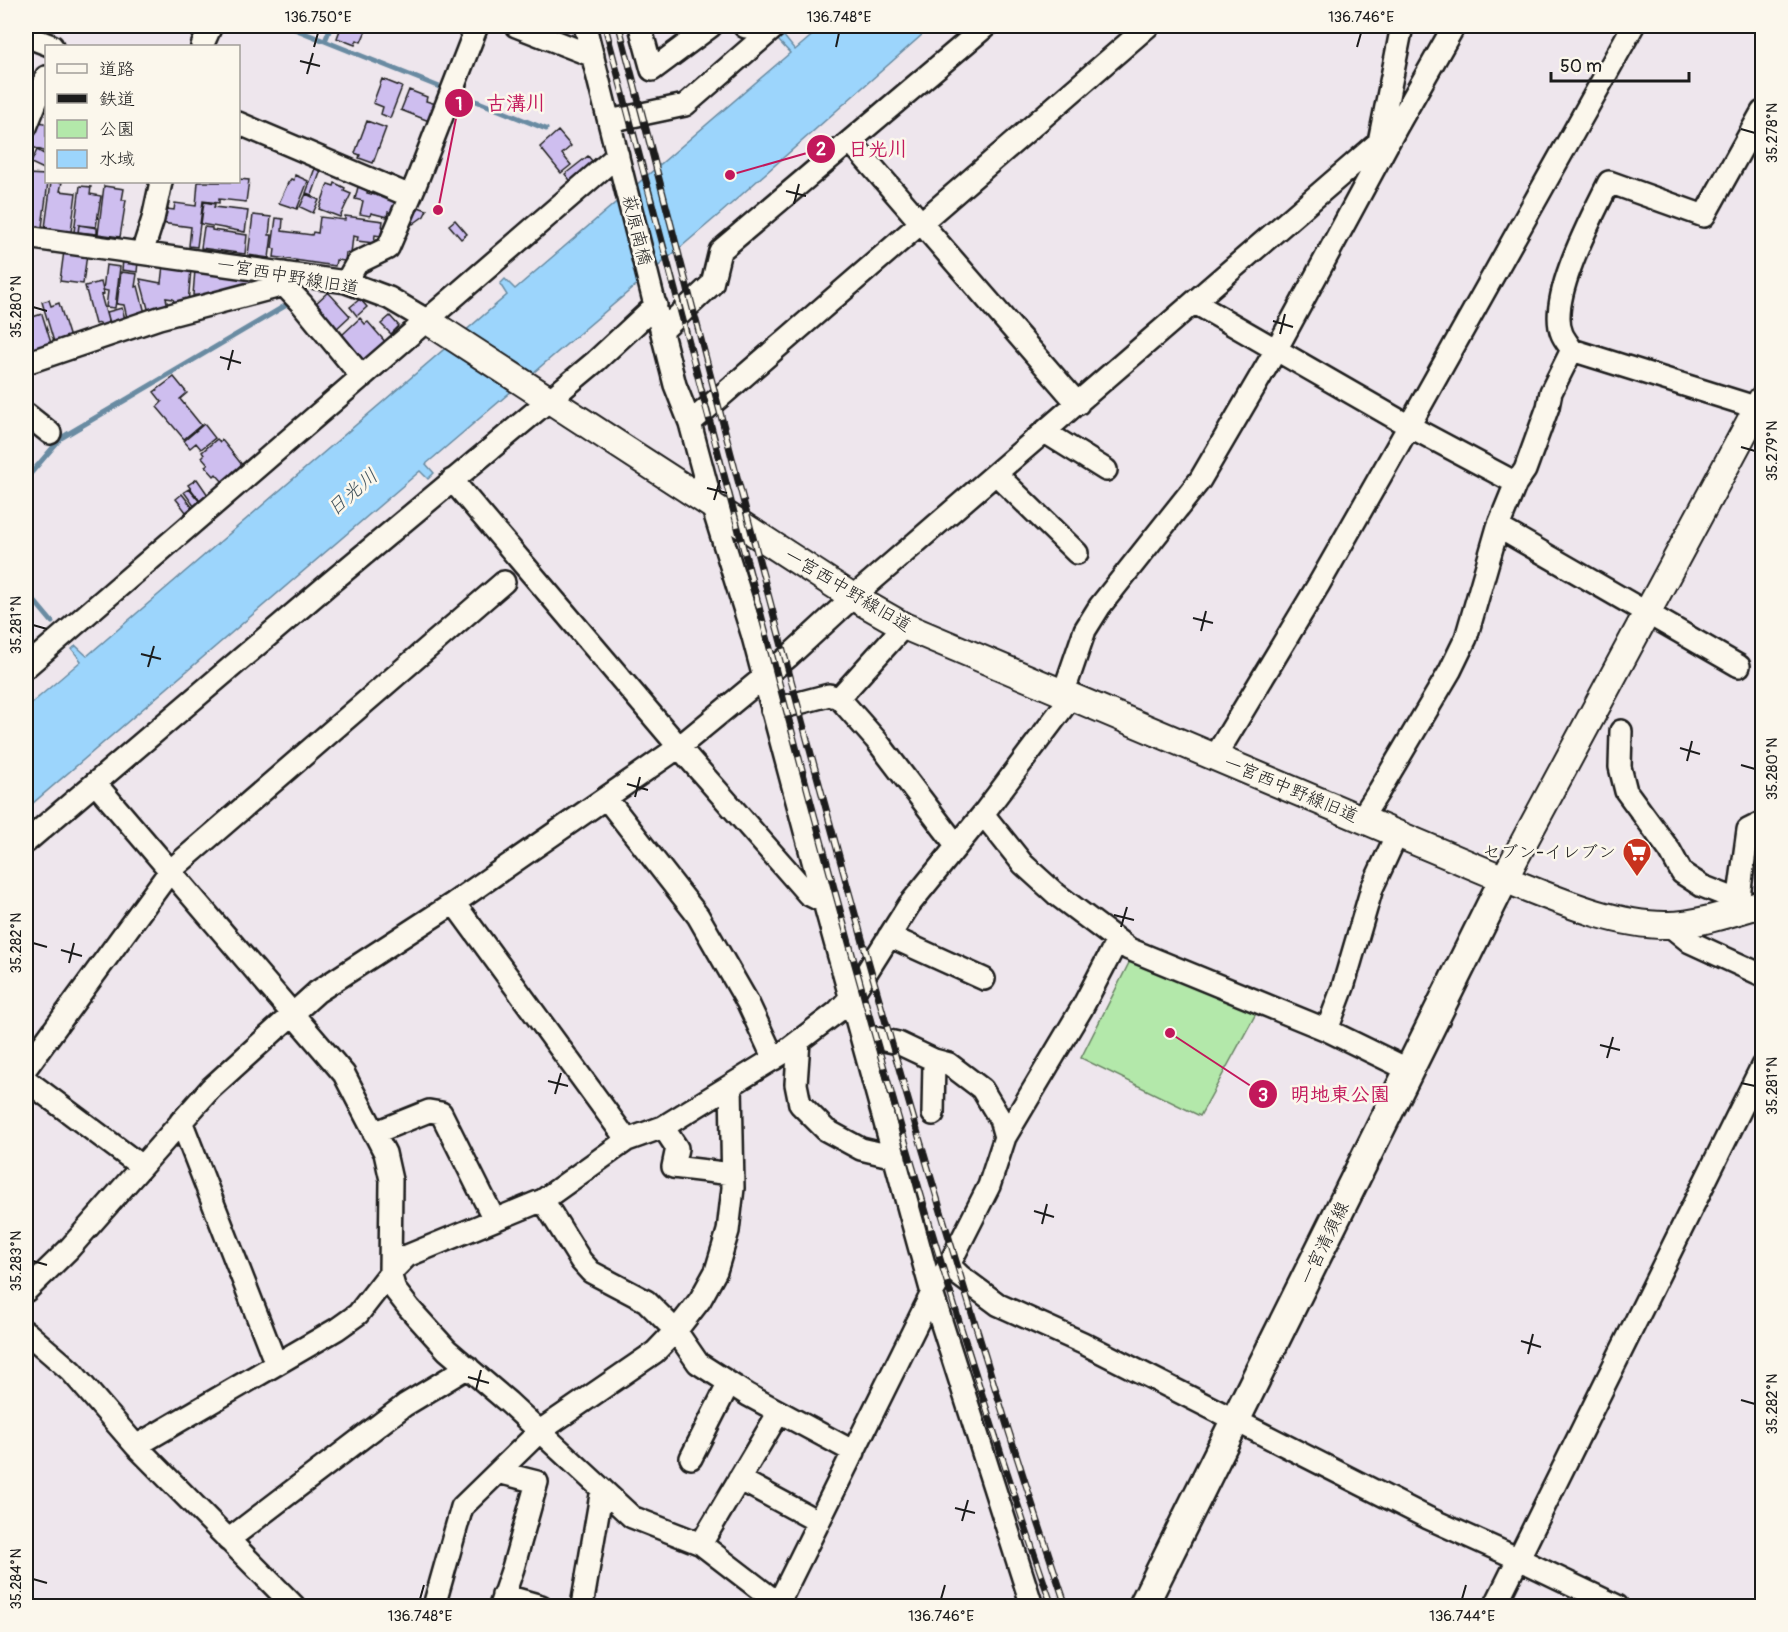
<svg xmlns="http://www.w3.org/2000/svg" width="1788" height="1632" viewBox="0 0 1788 1632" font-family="Pangolin,'Klee One',sans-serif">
<rect width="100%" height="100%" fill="#eee6ed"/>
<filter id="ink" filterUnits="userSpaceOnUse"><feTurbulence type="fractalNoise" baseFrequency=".0167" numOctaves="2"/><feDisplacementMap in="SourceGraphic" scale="12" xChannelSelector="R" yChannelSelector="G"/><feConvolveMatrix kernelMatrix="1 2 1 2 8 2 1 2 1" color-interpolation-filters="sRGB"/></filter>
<g filter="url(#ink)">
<path fill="#b3e8aa" stroke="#688263" stroke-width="1.5" d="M1133,955L1259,1008L1200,1116L1081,1058Z"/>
<path fill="#9cd5fc" stroke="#698ba2" stroke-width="1.5" d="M823,26H932L722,212L426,464L434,473L428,479L420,471L26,809V708L81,661L72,649L74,647L76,646L87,656L507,295L500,284L505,279L515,289L790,53L777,39L783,35L795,50Z"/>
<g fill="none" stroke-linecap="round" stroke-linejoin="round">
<path stroke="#698ba2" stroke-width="5" d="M287,26L447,90
M325,41L331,26
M456,93L546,129
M26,479L61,438L290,303
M26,591L52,622"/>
</g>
<path fill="#cebeef" stroke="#1c1c1c" stroke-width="1.5" d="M336,26H368L361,42L357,40L355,45L337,38L340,30L335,29Z
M382,79L402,87L390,118L381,114L383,107L373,103Z
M409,90L427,97L426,101L436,104L429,121L401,110Z
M36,120L46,124V152L27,145Z
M367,121L386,128L373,163L359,158L360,155L355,153Z
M558,131L571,146L562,154L571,165L561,173L540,147Z
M37,150L46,155V170L31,163Z
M588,156L592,161L595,159L599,164L574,185L565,174Z
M315,168L321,170L312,195L306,193Z
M26,174L46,175L48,182L42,227L28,225L29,214L27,213L26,209Z
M295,175L308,181L297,209L279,203L288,183L291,179L294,180Z
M238,179L249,180L246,202L219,199V203L203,201L197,247L189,246L191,227L161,223L162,213L166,214L167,209L174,210L175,203L196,206L198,182H238Z
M51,182H62L60,191L76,193L71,232L45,228Z
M335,183L345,188L344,191L351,194L340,217L319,209L328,184L334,186Z
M359,183L369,185L367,193L395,200L392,213L388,212L387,217L371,213L370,216L360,214L363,201L355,199Z
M80,186L91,187L90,194L101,196L96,227L79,225L78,233L74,232Z
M104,186L124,189L122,200H126L120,237L98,234Z
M306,194L319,200L313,213L300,207Z
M204,202L215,204L214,207L248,211L245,232L201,224Z
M412,205L427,210L424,216L413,224L405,221Z
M253,215L271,217L269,235H272L269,258L248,255Z
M345,216L383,221L381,236L375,235L374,243L357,241L358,237L353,236L351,254L346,253L345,261L336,260L335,266L274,257L275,249L272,248L276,218L283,219L282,231L312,235L313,232L318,233L320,217L345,220Z
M455,220L467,234L461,239L449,225Z
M79,225L97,228V234L78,232Z
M204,227L212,228V230L247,235L245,254L201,248Z
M64,251L87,254L83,284L60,281Z
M123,260L138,262L137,272L122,270Z
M106,265L120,267L115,308L106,307L108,291L103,290Z
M163,265L191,269L188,304L176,307L173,299L166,298L169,311L150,316L140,279L161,283Z
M195,270L264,280L207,296L193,295Z
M121,272L137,274L135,287L138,286L146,317L128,322L124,305L117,304Z
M101,282L104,294L101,295L110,328L102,330L100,323L95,324L85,286Z
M328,292L350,316L336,329L314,305Z
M360,299L367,307L357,316L350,307Z
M49,300L51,306L59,303L70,338L54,342L42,302Z
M122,308L126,323L111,327L107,312Z
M42,314L51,343L41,346L42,352L28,356L26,349V319Z
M390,316L399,326L391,334L381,324Z
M360,318L365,324L368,322L388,345L367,364L342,335Z
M174,377L187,393L180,399L201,425L184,439L157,407L162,402L154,392Z
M204,424L215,438L201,449L196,443L190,448L184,441Z
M217,439L220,442L222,440L243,466L223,482L216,474L214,476L205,466L208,464L202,457L204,455L202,452Z
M197,479L208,495L200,501L188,485Z
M189,489L200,502L194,506L184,492Z
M182,494L192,507L186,512L176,499Z"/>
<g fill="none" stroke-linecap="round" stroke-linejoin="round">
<g stroke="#1c1c1c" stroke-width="26">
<path id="minor" d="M516,26L593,56
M585,26L675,385L690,423L712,505L752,633L824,902L932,1293L1032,1606
M640,26L652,70L711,26
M744,26L746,27
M26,36L52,46
M202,46L211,26
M609,121L685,105L776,26
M238,123L410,196
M26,127L46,77
M850,141L1078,404
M26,237L346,282L389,298L428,321
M142,253L153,219L161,182
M284,273V285L302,304L362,377
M346,282L357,263L388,248L416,183L477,26
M1195,303L1409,426L1516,483
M662,331L712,284L720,251L986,26
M26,363L159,318L284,285
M1758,408L1572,350C1569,345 1564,339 1562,334C1547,299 1593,215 1609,182L1704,216L1762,112
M26,414L50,433
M690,423L1148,26
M1045,432L1106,470
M996,474L1077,553
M452,480L679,747L808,894L824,902
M1498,527L1739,666
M26,667L618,155
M1063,694L1085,630L1100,606L1200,480L1276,350L1396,128L1454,26
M839,698L877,741L957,846
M772,710L829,695L839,698L904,626
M1621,731L1620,767L1626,791L1670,851L1682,873L1702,886L1730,897L1737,911L1748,830L1762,823
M1215,757L1319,584L1409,426L1633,26
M95,783L344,1074L385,1153L391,1180L390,1273L395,1290L409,1308L447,1350L508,1402L632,1517L701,1544L779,1604
M606,798L698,916L748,1003L774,1059
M983,814L1023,864L1056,894L1129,949L1327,1030L1409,1070
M1361,819L1379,791L1450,671L1466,638L1498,527L1516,483L1525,470L1548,407L1551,392L1572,350
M26,842L331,582L596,361L656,305
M454,903L627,1140
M1669,925L1690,942L1762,975
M889,936L984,979
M1327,1030L1343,987L1372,888L1397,834
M799,1041L796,1084L800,1104L826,1130L861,1149L895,1157
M26,1068L170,871L504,582
M26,1080L141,1166
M933,1114L934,1060
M181,1121L276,1364
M663,1127L677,1148L673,1167L732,1174
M374,1133L429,1111L441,1113L494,1219
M1005,1137L1082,1008L1117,941
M543,1200L581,1261L591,1272L646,1301L676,1331L698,1363L748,1395L854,1452
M949,1265L960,1276L999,1305L1083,1343L1428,1518L1519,1559L1617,1606
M26,1291L68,1250L211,1088L317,992L454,903L679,747L788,657L853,597L1379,142L1402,26
M26,1332L71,1371L136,1446L294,1606
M136,1446L337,1329L358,1314L390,1273L407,1256L543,1200L627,1140L663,1127L783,1053L837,1012L851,997L909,905L983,814L1071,697
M691,1458L729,1383
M498,1472L537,1482L513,1568L500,1606
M739,1479L819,1522
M228,1540L405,1405L468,1367
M701,1544L779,1412
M503,1595L541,1606
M434,1606L462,1507L540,1431L655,1352L679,1327L700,1300L716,1271L728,1231L733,1188L731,1086
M582,1606L602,1489
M777,1606L932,1293L949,1265L989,1186L1005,1137L1000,1119L982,1089L949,1064L934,1060L898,1043L861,1035
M1495,1606L1762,1066"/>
</g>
<g stroke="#1c1c1c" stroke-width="30">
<path id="tertiary" d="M428,321L853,597L904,626L1504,879C1553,898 1614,926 1668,925C1696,925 1735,912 1762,904
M1504,879L1762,399"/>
</g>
<g stroke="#1c1c1c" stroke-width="33">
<path id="secondary" d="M1143,1606L1504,879"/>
</g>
<use href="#minor" stroke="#fbf7ec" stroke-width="21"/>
<use href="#tertiary" stroke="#fbf7ec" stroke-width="26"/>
<use href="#secondary" stroke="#fbf7ec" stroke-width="28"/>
<g stroke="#1c1c1c" stroke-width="7">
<path id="rail" d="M605,26C660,236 716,446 772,656C856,976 944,1294 1052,1606
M619,26C758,555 891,1087 1066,1606"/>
</g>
<use href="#rail" stroke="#fbf7ec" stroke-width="4.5" stroke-dasharray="14" stroke-linecap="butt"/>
</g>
</g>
<path fill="none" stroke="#1c1c1c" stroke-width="2" d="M314,47L318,33M836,47L839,33M1357,47L1361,33M300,61L320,66M307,74L313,53M1741,129L1755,133M786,191L806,196M794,204L799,184M33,307L47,311M1273,321L1293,327M1280,334L1285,314M220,357L241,363M228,370L233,350M1741,447L1755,451M707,488L727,493M714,500L720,480M1193,618L1213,623M33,625L47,629M1201,631L1206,611M141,654L161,659M148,667L154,646M1680,748L1700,754M1687,761L1692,741M1741,765L1755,769M627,784L648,790M635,797L640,777M1114,915L1134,920M1121,927L1127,907M33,943L47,947M61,950L82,956M69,963L74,943M1600,1045L1620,1050M1607,1058L1613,1037M548,1081L568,1086M1741,1083L1755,1086M555,1094L561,1073M1034,1211L1054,1217M1042,1224L1047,1204M33,1261L47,1265M1521,1341L1541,1347M1528,1354L1533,1334M468,1377L489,1383M476,1390L481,1370M1741,1400L1755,1404M955,1508L975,1513M962,1521L968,1500M33,1579L47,1583M420,1599L424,1585M941,1599L945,1585M1462,1599L1466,1585"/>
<defs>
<g id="supermarket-pin" transform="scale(1.5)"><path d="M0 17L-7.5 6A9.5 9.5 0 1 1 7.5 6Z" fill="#c8321e" stroke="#fbf7ec"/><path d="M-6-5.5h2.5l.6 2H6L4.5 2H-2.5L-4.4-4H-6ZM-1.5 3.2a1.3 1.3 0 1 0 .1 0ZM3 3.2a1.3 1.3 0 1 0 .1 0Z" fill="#fff"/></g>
</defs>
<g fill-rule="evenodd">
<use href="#supermarket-pin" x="1637" y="852"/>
</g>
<g text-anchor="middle" stroke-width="5" stroke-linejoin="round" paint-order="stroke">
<g font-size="18" fill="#1c1c1c" stroke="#fbf7ec">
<text transform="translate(637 230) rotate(76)" y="6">萩原南橋</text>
<text transform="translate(288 276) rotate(10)" y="6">一宮西中野線旧道</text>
<text transform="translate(848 590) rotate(31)" y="6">一宮西中野線旧道</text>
<text transform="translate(1291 789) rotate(23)" y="6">一宮西中野線旧道</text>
<text transform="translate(1324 1243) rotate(-64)" y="6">一宮清須線</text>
</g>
<g font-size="18" fill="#1c1c1c" stroke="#fbf7ec" text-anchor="end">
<text x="1616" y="858">セブン-イレブン</text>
</g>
<g font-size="20" font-style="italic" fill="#42545f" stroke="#fbf7ec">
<text transform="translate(352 492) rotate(-41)" y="7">日光川</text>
</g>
</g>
<path fill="none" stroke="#c2185b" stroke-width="2" d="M438 210L459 103M730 175L821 149M1170 1033L1263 1094"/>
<g fill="#c2185b" stroke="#fbf7ec" stroke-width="2">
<circle cx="438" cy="210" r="6"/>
<circle cx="730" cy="175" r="6"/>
<circle cx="1170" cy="1033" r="6"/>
<circle cx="459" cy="103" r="15"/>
<circle cx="821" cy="149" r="15"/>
<circle cx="1263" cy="1094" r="15"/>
</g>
<g font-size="18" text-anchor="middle" font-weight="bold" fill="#fff">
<text x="459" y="110">1</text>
<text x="821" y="155">2</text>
<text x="1263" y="1101">3</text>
</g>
<g font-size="20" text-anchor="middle" font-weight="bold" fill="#c2185b" stroke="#fbf7ec" stroke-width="5" stroke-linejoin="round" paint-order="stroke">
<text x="516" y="110">古溝川</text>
<text x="878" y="156">日光川</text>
<text x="1340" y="1101">明地東公園</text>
</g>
<rect width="1788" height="1632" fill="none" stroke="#fbf7ec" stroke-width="66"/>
<rect x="45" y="45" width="195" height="138" fill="#fbf7ec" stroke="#a29f99" stroke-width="1.5"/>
<rect x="57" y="64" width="30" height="9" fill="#fbf7ec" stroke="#a29f99" stroke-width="1.5"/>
<text x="99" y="75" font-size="18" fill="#1c1c1c">道路</text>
<rect x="57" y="94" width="30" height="9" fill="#1c1c1c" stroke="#a29f99" stroke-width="1.5"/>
<text x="99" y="105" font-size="18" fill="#1c1c1c">鉄道</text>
<rect x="57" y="120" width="30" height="18" fill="#b3e8aa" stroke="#a29f99" stroke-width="1.5"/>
<text x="99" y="135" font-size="18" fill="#1c1c1c">公園</text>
<rect x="57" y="150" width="30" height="18" fill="#9cd5fc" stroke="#a29f99" stroke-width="1.5"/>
<text x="99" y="165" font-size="18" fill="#1c1c1c">水域</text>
<path d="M1551 72v9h138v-9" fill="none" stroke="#1c1c1c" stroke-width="3"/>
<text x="1560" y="72" font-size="18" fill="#1c1c1c" stroke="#fbf7ec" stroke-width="4.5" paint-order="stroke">50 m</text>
<rect x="33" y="33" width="1722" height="1566" fill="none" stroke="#1c1c1c" stroke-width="2"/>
<g font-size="15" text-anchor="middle" fill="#1c1c1c">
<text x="318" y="22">136.750°E</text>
<text x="839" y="22">136.748°E</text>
<text x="1361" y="22">136.746°E</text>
<text transform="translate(1772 133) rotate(-90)" y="5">35.278°N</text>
<text transform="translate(16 307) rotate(-90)" y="5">35.280°N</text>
<text transform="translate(1772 451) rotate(-90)" y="5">35.279°N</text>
<text transform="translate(16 625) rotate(-90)" y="5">35.281°N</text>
<text transform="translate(1772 769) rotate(-90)" y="5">35.280°N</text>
<text transform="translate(16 943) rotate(-90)" y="5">35.282°N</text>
<text transform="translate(1772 1086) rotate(-90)" y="5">35.281°N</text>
<text transform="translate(16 1261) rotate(-90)" y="5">35.283°N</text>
<text transform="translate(1772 1404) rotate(-90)" y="5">35.282°N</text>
<text transform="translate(16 1579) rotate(-90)" y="5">35.284°N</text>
<text x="420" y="1621">136.748°E</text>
<text x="941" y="1621">136.746°E</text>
<text x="1462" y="1621">136.744°E</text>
</g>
</svg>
